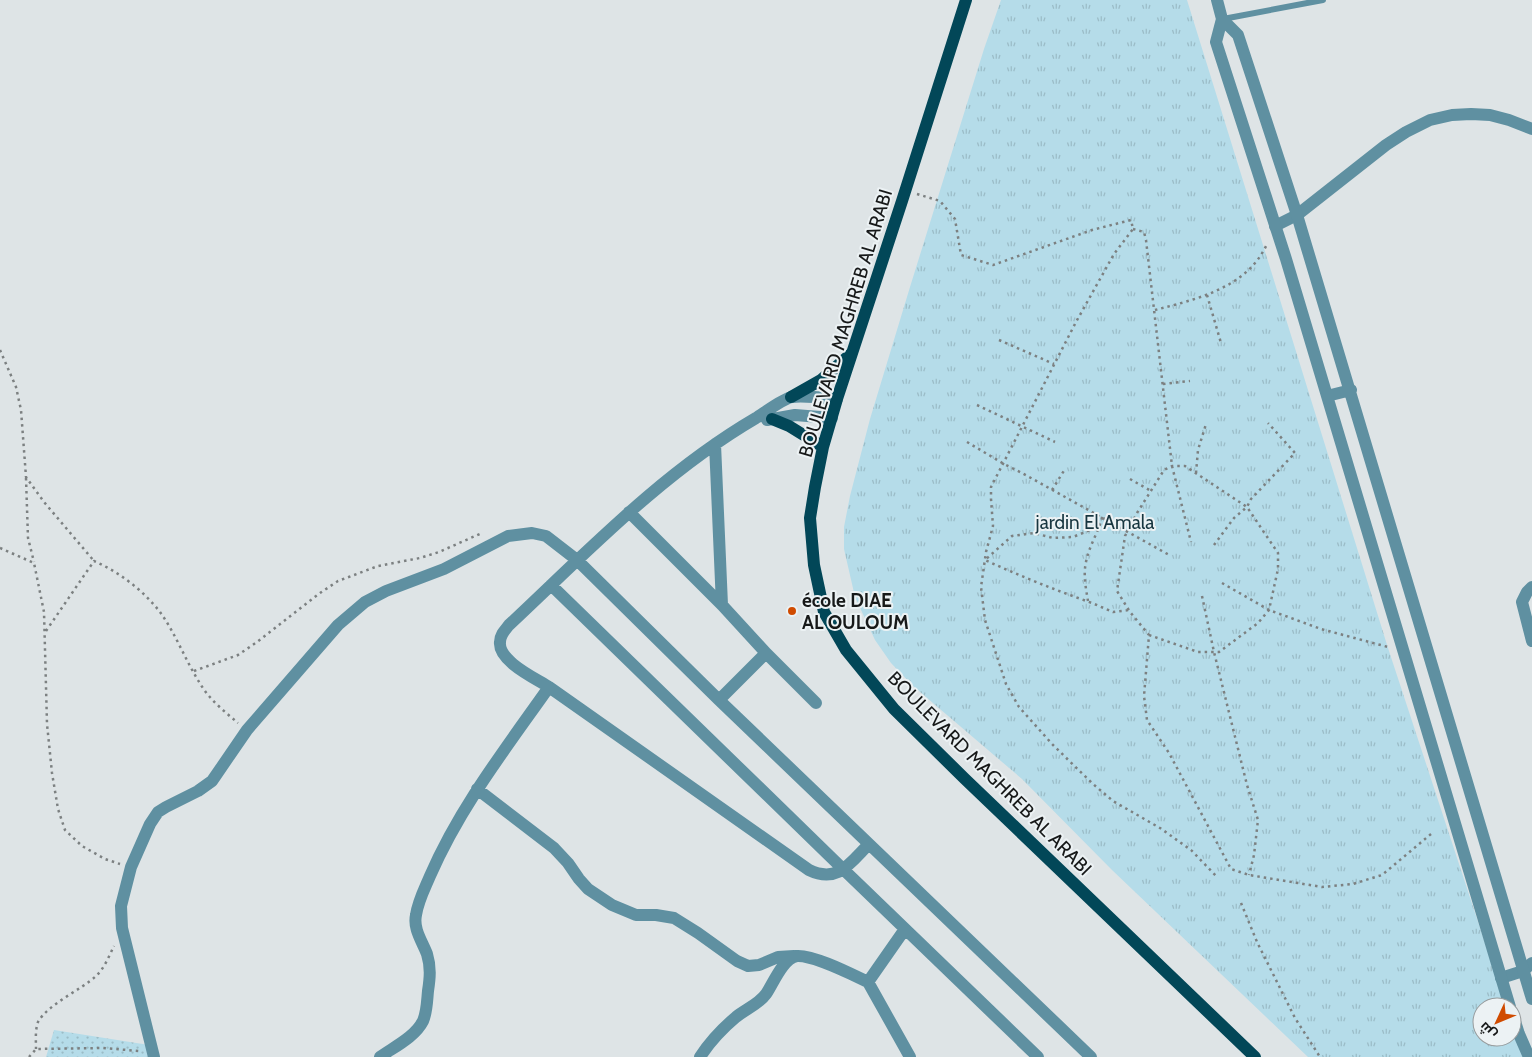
<svg xmlns="http://www.w3.org/2000/svg" width="1532" height="1057" viewBox="0 0 1532 1057" font-family="Cabin,Cairo,sans-serif">
<defs>
<pattern id="grass-dots" width="8" height="8" patternUnits="userSpaceOnUse" patternTransform="scale(1.25)"><rect width="8" height="8" fill="#b5dce9"/><path d="M2 2h.1M6 6h.1" fill="none" stroke="#9bbcc7" stroke-width="1.8" stroke-linecap="round"/></pattern>
<pattern id="park-tufts" width="24" height="20" patternUnits="userSpaceOnUse" patternTransform="scale(1.25)"><rect width="24" height="20" fill="#b5dce9"/><path d="M3 7l-1-3M5 7V3M7 7l1-3M15 17l-1-3M17 17v-4M19 17l1-3" fill="none" stroke="#9bbcc7"/></pattern>
</defs>
<rect width="100%" height="100%" fill="#dee4e6"/>
<path fill="url(#grass-dots)" d="M54,1030L149,1045L153,1057H46Z"/>
<path fill="url(#park-tufts)" d="M1001,0H1187L1388,648L1506,1007H1482V1037H1512V1025L1523,1057H1308L1112,870L1022,779L913,686L891,663L875,640L855,597L844,549V527L850,496L870,419L910,287L984,49Z"/>
<g fill="none" stroke-linecap="round" stroke-linejoin="round">
<path stroke="#7c8081" stroke-width="2.5" stroke-dasharray="2.5 4" stroke-linecap="butt" d="M917,194L940,201L955,219L961,255L993,265L1092,230L1131,220L1133,229L1114,254L1076,322L991,487V499L993,526L986,552L981,587L985,620L1006,684L1019,707L1053,745L1093,784L1113,801L1160,828L1191,850L1218,878
M1133,229L1144,232L1146,240L1172,466L1191,542
M1207,295L1221,343
M1155,310C1197,299 1247,288 1267,244
M999,340L1054,364
M0,350L16,387L21,410L26,477L44,502L94,561
M1163,384L1190,381
M977,405L1055,442
M967,442L1004,464L1022,473L1171,556
M1196,473L1198,450L1206,424
M26,478L28,538L34,562
M1130,479L1151,491
M1052,490L1065,469
M1214,545L1234,518L1247,507L1251,499L1295,453L1268,423
M0,548L34,563L44,612L47,724L52,773L58,809L65,830L82,846L105,859L120,864
M1222,583L1269,610L1321,629L1388,647
M1202,596L1214,652L1247,785L1258,820L1254,855L1249,875
M1088,601C1086,589 1083,575 1086,562C1089,546 1098,533 1102,518L1090,530L1073,537L1053,538L1034,533L1012,536L985,560C1020,576 1055,590 1092,603L1113,612L1129,610
M46,631L94,561C119,572 143,590 160,612C176,634 186,662 201,685C210,700 225,712 238,723
M1149,635L1198,652H1219L1258,623L1269,610L1278,569V553L1247,507L1185,466H1172L1164,470L1137,513L1125,536L1117,591L1130,612L1149,635L1144,696L1147,720L1169,753L1231,869L1249,875L1322,887L1353,884L1382,875L1431,834
M194,671L238,655L257,642L320,593L338,581L378,566L420,558L439,552L482,533
M1241,903L1257,942L1295,1018L1320,1057
M36,1049C36,1041 35,1030 38,1022C48,1004 81,990 96,976C104,969 109,956 114,946
M29,1057L36,1049L103,1048L139,1051"/>
<path stroke="#5f90a1" stroke-width="6" d="M1223,19L1323,0"/>
<path stroke="#5f90a1" stroke-width="12" d="M1275,226L1297,215L1386,145L1406,132L1430,120L1452,115L1471,114L1490,115L1509,120L1532,129
M837,399C826,398 802,395 792,397C784,398 764,413 756,418C662,473 587,552 509,625C505,630 500,635 500,642C498,661 535,678 549,687L809,870C838,884 850,863 869,844
M767,420L795,415L832,418
M715,444L722,605
M629,512L722,605L766,653L816,703
M551,585L844,870L1038,1057
M1532,587L1527,592L1522,602L1532,641
M719,700L766,653
M477,789L554,848L568,863L579,879L588,889L612,905L636,915H656L674,918L698,933L737,961L748,966L759,965L778,957L794,956
M905,929L868,982L910,1057
M1501,978L1523,971L1532,963
M154,1057L122,928L121,906L131,867L150,824L158,812L166,807L198,791L212,781L247,730L338,625L365,602L386,591L444,569L508,536L532,533L546,536L577,560L719,700L1091,1057
M380,1057C394,1047 415,1037 423,1021C427,1012 427,1001 428,991C430,978 431,967 427,954C422,941 413,929 416,915C418,901 425,888 430,876C460,807 506,748 549,687
M700,1057C709,1043 723,1028 736,1017C746,1009 759,1004 766,994C773,984 783,958 797,956C814,955 851,974 868,982"/>
<path stroke="#5f90a1" stroke-width="12" d="M1217,0L1222,19L1238,35L1297,215L1532,999
M1222,19L1216,42L1286,259L1510,1007
M1327,396L1351,390
M1512,1012L1519,1034L1529,1057"/>
<path stroke="#024758" stroke-width="12" d="M966,0L902,201L837,399L823,447L815,487L810,518L814,565L824,612L846,650L894,709L965,779L1255,1057
M791,397L821,380L852,353
M772,419L789,426L823,447"/>
</g>
<circle fill="#d04b00" stroke="#ecf2f4" stroke-width="2" cx="792" cy="611" r="5"/>
<g text-anchor="middle" stroke-width="4" stroke-linejoin="round" paint-order="stroke">
<g font-size="19" fill="#171919" stroke="#ecf2f4">
<text transform="translate(845 323) rotate(-73)" y="7">BOULEVARD MAGHREB AL ARABI</text>
<text transform="translate(990 773) rotate(45)" y="7">BOULEVARD MAGHREB AL ARABI</text>
</g>
<g font-size="19" fill="#173640" stroke="#ecf2f4">
<text x="1095" y="529">jardin El Amala</text>
</g>
<g font-size="19" font-weight="bold" fill="#171919" stroke="#ecf2f4" text-anchor="start">
<text x="802" y="607">école DIAE<tspan x="802" dy="22">AL OULOUM</tspan></text>
</g>
</g>
<g transform="translate(1497 1022) rotate(226)"><circle r="24" fill="#ecf2f4" stroke="#979b9c"/>
<path d="M0-4L9 19L0 12L-9 19Z" fill="#d04b00"/>
<text y="-8" font-size="14" font-weight="bold" text-anchor="middle" fill="#171919">ش</text>
</g>
</svg>
